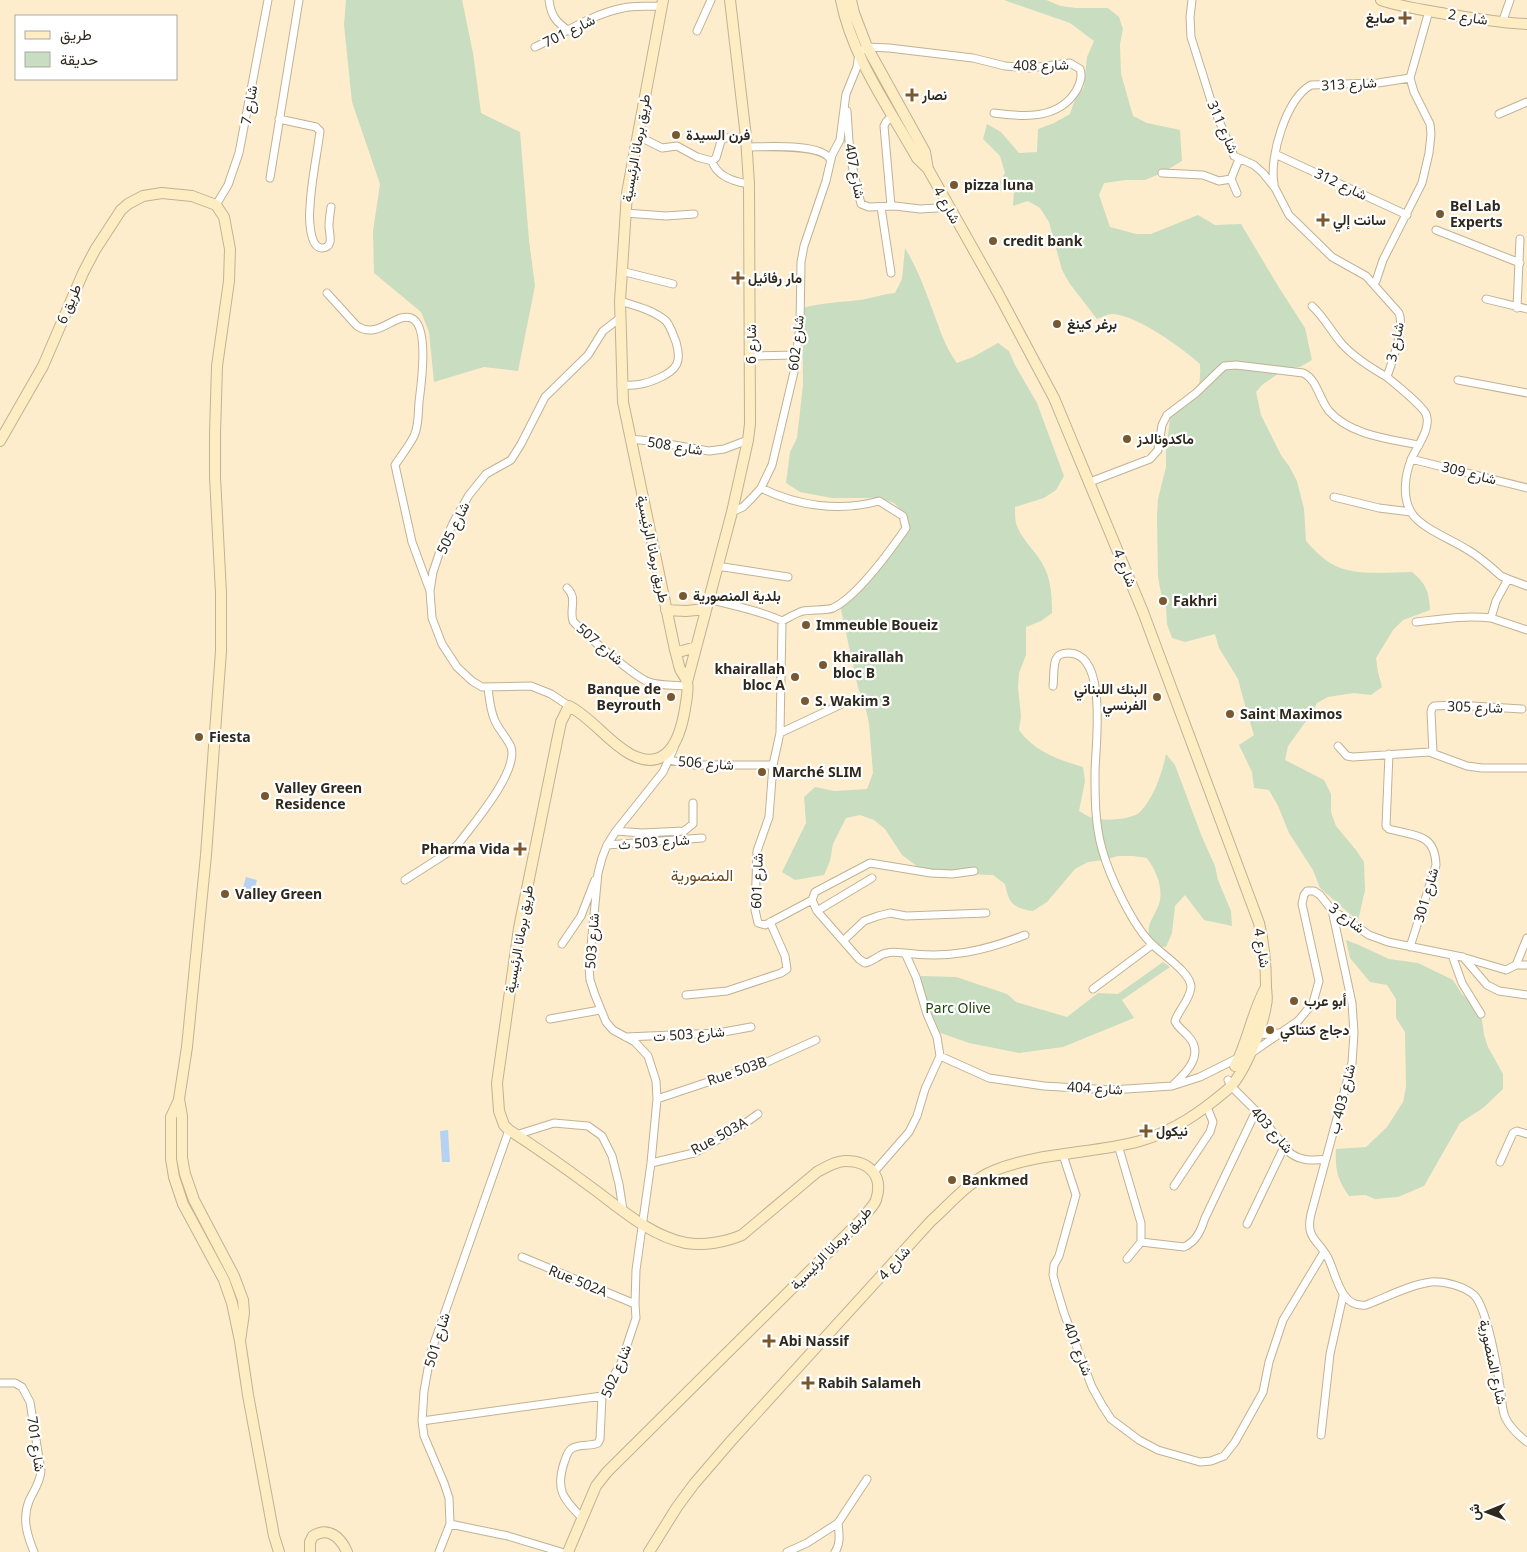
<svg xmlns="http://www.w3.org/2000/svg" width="1527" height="1552" viewBox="0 0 1527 1552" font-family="'Noto Sans',Vazirmatn,sans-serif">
<rect width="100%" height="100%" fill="#fdedcd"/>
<path fill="#c9ddc1" d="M346,0H462L473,53L481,113L520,132L529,240L535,286L518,371L484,367L434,382L429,332L421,312L374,273L373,231L380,184L352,102L344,25Z
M1004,0H1046L1061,6L1076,8H1108L1119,17L1123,29L1120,44L1121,74L1133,116L1147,123L1180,130L1182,161L1162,173L1145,180H1126L1104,183L1099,195L1110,227L1136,234H1151L1198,215L1215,225L1241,224L1278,286L1305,328L1312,360L1300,367L1285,369L1262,385L1256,392L1261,415L1281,455L1289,466L1297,481L1304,509L1306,541C1313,549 1321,557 1330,563C1353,577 1386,572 1412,572C1426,584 1429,591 1430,610L1403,620L1393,630L1376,658L1378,672L1382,687L1371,695L1354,693L1328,697L1317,703L1312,713L1288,746L1285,760L1324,780L1331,794V812L1336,826L1356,850L1364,862L1365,890L1358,921L1320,888L1313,870L1289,833L1278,806L1269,790L1254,788L1252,772L1239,745L1254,735L1246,709L1238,679L1219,648L1215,634L1185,642L1172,638L1167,624L1166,607L1161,593L1158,577L1157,516L1158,499L1166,467V451L1170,419L1175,404C1198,393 1201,389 1200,364C1182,348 1137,315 1112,314C1108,314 1102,317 1097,319L1070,284L1062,270L1049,222L1040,208L1028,201L1013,206L1014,190L994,191L1005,173L1000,156L983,139L987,124L1001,132L1019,153L1037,152L1038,129L1054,123L1070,114L1075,99L1084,87L1087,57L1094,41L1070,23Z
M905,248C916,266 924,286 931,306C939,326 944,346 957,363L973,357L998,343L1009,351L1015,365L1037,403L1064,476L1056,490L1044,498L1015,507C1015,512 1015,518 1016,523C1020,538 1034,549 1042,563C1051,578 1052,595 1052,613L1041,621L1026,627V655L1019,673L1018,687L1021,716L1019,730C1034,751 1058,760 1083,767L1085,781L1079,811C1083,813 1088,817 1093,818C1104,821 1134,820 1141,811C1155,795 1162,773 1166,754L1175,765L1202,837L1215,866L1218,880L1231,911L1232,926L1204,920L1185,895L1175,906L1172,933L1166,947L1151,946C1145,923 1151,924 1159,904C1164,888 1156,871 1147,858L1133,856H1118L1104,860L1088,862L1075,869L1047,902L1033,911C1013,908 1009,904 1005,884L993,875L926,873L902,855L885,829L874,820L860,815L846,818L833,844L830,861L824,875L795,880L782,872L806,823L804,797L815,787L834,791L867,789L873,773L869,723L864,702L858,688L840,605L908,527L904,513L894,503L879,498H832L800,492L786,483L790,452L797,438L803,385L802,308C821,303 841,302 860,300C872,298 883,294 895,293L902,279Z
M1346,940L1359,945L1389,959L1418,963L1453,980L1462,994L1475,1006L1482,1020L1484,1035L1488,1047L1503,1074V1089L1483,1108L1460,1123L1424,1186L1398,1197L1375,1199L1365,1195L1349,1196C1337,1179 1335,1170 1336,1149L1366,1147L1387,1127L1403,1102L1406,1087L1405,1032L1396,1018V999L1387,985L1370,982L1350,958Z
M1163,962L1170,967L1122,1000L1134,1018L1063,1047L1019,1053L969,1043L935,1031L918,986L921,976L956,977L1007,994L1016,1002L1067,1017L1098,993L1118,994Z"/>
<path fill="#b6d2f3" d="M246,877L257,880L251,901L240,898Z
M448,1130L450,1162H442L440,1131Z"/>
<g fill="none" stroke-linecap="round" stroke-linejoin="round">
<g stroke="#c0b293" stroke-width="9">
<path id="street" d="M549,0C551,16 556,22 569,31
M1192,0L1190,17L1191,37L1212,104L1234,156L1254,165L1263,173L1275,188L1289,215L1332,257L1366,276L1399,313C1405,329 1392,361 1387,377C1396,385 1421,404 1426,414C1432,429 1416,447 1411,460C1405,475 1402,497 1411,512C1420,528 1453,540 1468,550C1480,557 1490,566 1501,576L1508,579L1496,601L1491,618L1527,630
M1502,23L1510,0
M697,31L711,0
M535,47C563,34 592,14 623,8C635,5 648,7 661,6
M847,111L850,156L861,204L869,207L895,206L920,209L937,208L947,204
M1499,114L1527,102
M279,119L316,127L320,131C317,156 311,182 310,207C309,216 309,248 322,248C326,248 329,246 330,242C331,237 329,231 329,226C329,220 330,214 331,207
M638,136L662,148L677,146L697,157L712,161L716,158L721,141L725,138L746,137
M747,147C764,147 821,143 830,159
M1275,154L1407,215
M712,161C717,177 735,182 749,184
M1162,173L1203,175L1219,181L1231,179
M270,178L299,0
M1231,179L1239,159
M1231,179L1237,193
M1274,184C1269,157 1286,99 1311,85L1378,83L1410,78
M216,205L228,185L239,153L268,0
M891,206L884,126L886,122L893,115
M881,207L891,273
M625,213L666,216L694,214
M1436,230L1520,263
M621,271L673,284
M1373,282L1376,281L1383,260L1422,183L1429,153L1431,134L1430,124L1414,92L1410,78L1429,11
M327,293L357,326C379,340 395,312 411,318C430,325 421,386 419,402C418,413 419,426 414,436C409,446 401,456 395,465L412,542L430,591
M1486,299L1527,309
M620,301C636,306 653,310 666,321C671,327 673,335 676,342C682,362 677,370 659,378C646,384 636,386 621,385
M1312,306C1324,317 1331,331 1342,344C1354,357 1371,368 1387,377
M1517,308L1520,239
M751,356L796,355
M1458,380L1527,393
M630,439L650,441L709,451L724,449L748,440
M1411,459L1527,488
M1090,482L1150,459L1158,450L1162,425L1167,415L1196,393L1224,366L1236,365L1303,373C1317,379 1319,399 1329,411C1350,435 1389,439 1419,445
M761,488C797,506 840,512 879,501L903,516L906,528C890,551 858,596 833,608C826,611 812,609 803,611C796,613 788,618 782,621
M1334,497L1379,508L1411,512
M732,512L743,507L752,498L761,488L772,465L794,372L800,326L801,262L804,246L826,181L832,155L840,140L846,94L857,67L859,53L867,47L889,48L973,58L1005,66L1030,68L1070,63L1080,69C1083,77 1080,84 1076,91C1058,120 1023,117 994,113
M717,566L788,577
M1508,579L1527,586
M567,588C578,598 569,609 573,621C583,633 636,678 649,682C660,686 675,685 688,686
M708,599C733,606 759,610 782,621L780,733L773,765L769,817L757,851L755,910L758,923L765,925L812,900L817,911L859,959L865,963C871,962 872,960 876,958C886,951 894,952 905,953L916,977L927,1014L937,1037L940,1056
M1416,622C1441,619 1466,615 1491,618
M1053,686C1054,678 1053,666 1056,659C1058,654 1064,653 1069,653C1109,654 1095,748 1095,773C1095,798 1095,824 1102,849C1109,875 1133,927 1153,945C1163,955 1191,973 1191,987C1190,1000 1179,1009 1175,1021C1177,1027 1184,1031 1188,1036C1205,1054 1187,1072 1174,1084
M569,706L551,694L531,686L482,687L472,681L457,667L442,644L432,618L430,591L433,572L439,554L454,521L469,495L486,474L511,460L521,444L545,397L588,355L603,331L620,318
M780,733L846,702
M1338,746L1347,756L1353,757L1429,752L1467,766L1482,768H1527
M1433,753L1431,712L1432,708L1434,706L1455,705L1522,709
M1389,754L1386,826L1389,829C1413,836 1435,832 1436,865L1410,947
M669,760L695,765H773
M616,831L642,833L684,831L693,824V803
M607,845L702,838
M405,880L452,850L459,843C474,823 519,771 511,747C507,738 499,730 495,721C490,710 489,698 488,687
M812,900L815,892L870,863L931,873L952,874L974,871
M1332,910L1352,1003L1354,1033L1352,1063L1311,1214C1305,1239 1319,1240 1328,1258C1337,1276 1340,1308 1366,1305C1387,1297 1409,1285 1431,1282C1444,1281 1464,1286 1474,1295C1487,1308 1497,1367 1500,1387C1502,1396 1501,1407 1505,1417C1510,1428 1518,1435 1527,1442
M817,911L872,878
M844,940L864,921L878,916L890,913L906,916L986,913
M562,944L581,916L595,880
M905,953C949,959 984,951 1025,935
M1452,955L1462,983L1481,1014
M1463,957L1487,985L1499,991L1527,995
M1516,965H1527
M1093,989L1152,945
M686,995L727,991L781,973L787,969L785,956L770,922
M550,1019L600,1010
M1255,1035L1279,1033
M626,1037L718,1033L751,1027
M1250,1054L1298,1021L1313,1003L1319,981L1302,904L1304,895L1307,891H1314L1320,895L1332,910L1369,935L1388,942L1462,957L1506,970L1516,965L1527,938
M940,1056L989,1078L1044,1086L1111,1090L1172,1086L1200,1077L1240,1057
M1228,1080L1231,1086L1256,1111L1290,1153C1301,1161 1313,1161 1326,1159
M657,1099L765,1063L816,1040
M516,1135L554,1123L588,1126L602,1136L612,1156L619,1184L623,1210
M1118,1145L1141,1223V1242L1127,1259
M1063,1155L1076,1195L1059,1256L1054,1265L1053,1275L1055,1283L1064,1313L1092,1387L1102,1405L1111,1419L1139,1440L1158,1450L1200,1462L1211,1461L1224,1456L1235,1442L1263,1392L1269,1362L1283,1320L1324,1252
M1500,1162L1513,1133L1517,1131L1527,1134
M651,1163L694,1153L737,1129L758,1114
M874,1172L909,1132L917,1116L925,1089L940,1056
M1174,1186L1210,1132L1213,1122L1207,1107
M1247,1224L1285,1145
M1141,1242L1184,1247C1197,1241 1201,1230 1205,1218L1256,1111
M522,1257L635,1304
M0,1383H15L22,1387L30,1402L41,1471C40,1483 34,1490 29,1501C22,1519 27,1535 34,1552
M422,1421L602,1396
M1321,1435L1330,1354L1343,1296
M582,1518C564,1499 555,1491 564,1463C566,1458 567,1452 571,1449C579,1443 590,1447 598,1443L600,1439L602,1396L621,1363L636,1318L635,1304L636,1270L651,1163L657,1099L656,1081L648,1056L635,1042L613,1030L606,1022L595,995L590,980L589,967L598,873L602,858L607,845L616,831L663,772L674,748
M450,1524L508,1536L561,1552
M439,1552L450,1524L449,1498L444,1483L424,1436L422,1421L424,1391L431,1352L509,1130
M787,1552L807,1543L838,1523
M835,1552C841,1544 839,1533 838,1523L867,1479"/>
</g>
<g stroke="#c0b293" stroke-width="12">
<path id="secondary" d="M851,0L854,13L867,47L925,152L928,169
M1381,0C1402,7 1424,10 1446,14C1473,18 1499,23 1527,24
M0,441L43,366L83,273L95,250L121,210L128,204L143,196L162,193L192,196L216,205L224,217L230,249L229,281L217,366L215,434V477L221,593V651L206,855L187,1047L179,1099L182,1116V1158L185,1174L194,1200L234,1276L243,1300L244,1313L240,1341
M666,610L686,611L706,609
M675,650L682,651L696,647
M687,682L732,512L748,440L750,424L749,184L746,137L730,0
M1235,1066C1248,1041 1252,1013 1265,989
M179,1100L171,1117V1159L174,1177L183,1204L224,1280L232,1303L240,1341L248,1395L274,1536L279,1552
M310,1552V1542L313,1536C329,1526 341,1538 347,1552
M568,1552L596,1486L607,1472L862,1219C866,1213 874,1206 876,1200C884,1176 869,1161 846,1161C836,1161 826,1167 817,1172L742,1235C726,1242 704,1246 686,1243C650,1236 620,1208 591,1187C564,1167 537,1148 509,1130L504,1125L499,1111L497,1083L519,928L557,741L561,722L569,706C592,718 607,741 630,754C667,774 680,739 685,709C686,701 689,690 687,682C686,678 682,673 680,669C678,663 677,656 675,650L623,402L620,301L627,193L663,0
M649,1552L677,1507L694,1484L731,1441L931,1221C950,1204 969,1181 993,1171C1039,1152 1092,1154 1140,1141C1174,1131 1201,1112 1227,1090C1244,1076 1263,1026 1266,1005C1268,999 1266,992 1266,986C1266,964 1264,944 1259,923L1143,612L1054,398L998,293L928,169L917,158C889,108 852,57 841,0"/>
</g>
<use href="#street" stroke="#fff" stroke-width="7"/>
<use href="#secondary" stroke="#feedc2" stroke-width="10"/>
</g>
<g fill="#79572f" stroke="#fff" stroke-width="2">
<path d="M1402.5 10.5h5v5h5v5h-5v5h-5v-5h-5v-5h5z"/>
<path d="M909.5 87.5h5v5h5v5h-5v5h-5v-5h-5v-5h5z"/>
<circle cx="676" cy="135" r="5"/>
<circle cx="954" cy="185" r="5"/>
<circle cx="1440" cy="214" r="5"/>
<path d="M1320.5 212.5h5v5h5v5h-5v5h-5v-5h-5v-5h5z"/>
<circle cx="993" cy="241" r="5"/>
<path d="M735.5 270.5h5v5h5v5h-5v5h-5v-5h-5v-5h5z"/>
<circle cx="1057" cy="324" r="5"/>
<circle cx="1127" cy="439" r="5"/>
<circle cx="683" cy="596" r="5"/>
<circle cx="1163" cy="601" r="5"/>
<circle cx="806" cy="625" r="5"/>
<circle cx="823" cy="665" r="5"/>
<circle cx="795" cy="677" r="5"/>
<circle cx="671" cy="697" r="5"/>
<circle cx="1157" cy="697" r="5"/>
<circle cx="805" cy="701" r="5"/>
<circle cx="1230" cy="714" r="5"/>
<circle cx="199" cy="737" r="5"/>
<circle cx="762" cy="772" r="5"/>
<circle cx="265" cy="796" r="5"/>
<path d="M517.5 841.5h5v5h5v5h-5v5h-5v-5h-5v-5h5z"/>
<circle cx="225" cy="894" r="5"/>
<circle cx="1294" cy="1001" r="5"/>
<circle cx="1270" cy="1030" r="5"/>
<path d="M1143.5 1123.5h5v5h5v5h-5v5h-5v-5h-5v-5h5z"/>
<circle cx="952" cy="1180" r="5"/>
<path d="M766.5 1333.5h5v5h5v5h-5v5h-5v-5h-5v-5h5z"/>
<path d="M805.5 1375.5h5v5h5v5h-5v5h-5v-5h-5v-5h5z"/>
</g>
<g text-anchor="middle" stroke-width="4.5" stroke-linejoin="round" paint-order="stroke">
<g font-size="14" fill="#2f291d" stroke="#fff">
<text transform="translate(1468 17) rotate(9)" y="5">شارع 2</text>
<text transform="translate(569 31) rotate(-26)" y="5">شارع 701</text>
<text transform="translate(1041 65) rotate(-1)" y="5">شارع 408</text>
<text transform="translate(1349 84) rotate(-3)" y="5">شارع 313</text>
<text transform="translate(249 105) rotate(-80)" y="5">شارع 7</text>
<text transform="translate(1223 127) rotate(66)" y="5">شارع 311</text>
<text transform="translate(636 148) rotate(-80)" y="5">طريق برمانا الرئيسية</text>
<text transform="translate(855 171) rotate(79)" y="5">شارع 407</text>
<text transform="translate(1341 184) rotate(25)" y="5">شارع 312</text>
<text transform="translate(947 205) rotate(61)" y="5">شارع 4</text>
<text transform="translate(69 304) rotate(-67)" y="5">طريق 6</text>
<text transform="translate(1395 342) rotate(-78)" y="5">شارع 3</text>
<text transform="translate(796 343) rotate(-84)" y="5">شارع 602</text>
<text transform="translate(751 344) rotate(-90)" y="5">شارع 6</text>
<text transform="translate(675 446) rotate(9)" y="5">شارع 508</text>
<text transform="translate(1469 473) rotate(14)" y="5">شارع 309</text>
<text transform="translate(453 528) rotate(-64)" y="5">شارع 505</text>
<text transform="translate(653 549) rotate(78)" y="5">طريق برمانا الرئيسية</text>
<text transform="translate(1125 568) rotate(68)" y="5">شارع 4</text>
<text transform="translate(600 644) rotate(40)" y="5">شارع 507</text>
<text transform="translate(1475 707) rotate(2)" y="5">شارع 305</text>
<text transform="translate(706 763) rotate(4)" y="5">شارع 506</text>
<text transform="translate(654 842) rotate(-4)" y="5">شارع 503 ث</text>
<text transform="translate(757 881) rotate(-88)" y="5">شارع 601</text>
<text transform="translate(1426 895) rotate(-74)" y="5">شارع 301</text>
<text transform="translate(1347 918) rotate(37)" y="5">شارع 3</text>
<text transform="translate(519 939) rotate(-80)" y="5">طريق برمانا الرئيسية</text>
<text transform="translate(592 941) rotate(-86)" y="5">شارع 503</text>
<text transform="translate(1262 948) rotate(81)" y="5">شارع 4</text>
<text transform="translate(689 1034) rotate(-4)" y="5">شارع 503 ت</text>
<text transform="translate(737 1071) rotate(-19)" y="5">Rue 503B</text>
<text transform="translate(1095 1088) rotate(3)" y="5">شارع 404</text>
<text transform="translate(1342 1099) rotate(-76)" y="5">شارع 403 ب</text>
<text transform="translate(1272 1130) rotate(49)" y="5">شارع 403</text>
<text transform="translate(719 1136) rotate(-29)" y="5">Rue 503A</text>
<text transform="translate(831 1248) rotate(-46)" y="5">طريق برمانا الرئيسية</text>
<text transform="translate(894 1263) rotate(-48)" y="5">شارع 4</text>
<text transform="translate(578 1281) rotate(22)" y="5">Rue 502A</text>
<text transform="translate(437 1340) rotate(-73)" y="5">شارع 501</text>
<text transform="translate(1078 1349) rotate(69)" y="5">شارع 401</text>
<text transform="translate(1493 1362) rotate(78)" y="5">شارع المنصورية</text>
<text transform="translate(616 1371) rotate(-67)" y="5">شارع 502</text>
<text transform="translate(36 1444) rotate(82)" y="5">شارع 701</text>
</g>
<g font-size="14" font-weight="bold" fill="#2f291d" stroke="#fff" text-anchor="start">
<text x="1395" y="23" text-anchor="end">صايغ</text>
<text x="922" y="100">نصار</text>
<text x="686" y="140">فرن السيدة</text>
<text x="964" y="190">pizza luna</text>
<text x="1450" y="211">Bel Lab<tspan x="1450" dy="16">Experts</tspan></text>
<text x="1333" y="225">سانت إلي</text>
<text x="1003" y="246">credit bank</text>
<text x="748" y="283">مار رفائيل</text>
<text x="1067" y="329">برغر كينغ</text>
<text x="1137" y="444">ماكدونالدز</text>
<text x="693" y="601">بلدية المنصورية</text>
<text x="1173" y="606">Fakhri</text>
<text x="816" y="630">Immeuble Boueiz</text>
<text x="833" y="662">khairallah<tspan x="833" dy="16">bloc B</tspan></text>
<text x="785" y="674" text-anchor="end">khairallah<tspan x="785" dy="16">bloc A</tspan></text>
<text x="661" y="694" text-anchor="end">Banque de<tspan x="661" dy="16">Beyrouth</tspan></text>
<text x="1147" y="694" text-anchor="end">البنك اللبناني<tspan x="1147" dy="16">الفرنسي</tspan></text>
<text x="815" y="706">S. Wakim 3</text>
<text x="1240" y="719">Saint Maximos</text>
<text x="209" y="742">Fiesta</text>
<text x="772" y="777">Marché SLIM</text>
<text x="275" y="793">Valley Green<tspan x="275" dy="16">Residence</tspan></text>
<text x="510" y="854" text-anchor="end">Pharma Vida</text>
<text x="235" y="899">Valley Green</text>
<text x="1304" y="1006">أبو عرب</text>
<text x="1280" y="1035">دجاج كنتاكي</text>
<text x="1156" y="1136">نيكول</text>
<text x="962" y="1185">Bankmed</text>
<text x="779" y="1346">Abi Nassif</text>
<text x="818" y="1388">Rabih Salameh</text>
</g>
<g font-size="14" fill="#224311" stroke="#fff">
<text x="958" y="1013">Parc Olive</text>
</g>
<g font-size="16" fill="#6e491a" stroke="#fff">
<text x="702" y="881">المنصورية</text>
</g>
</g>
<rect x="15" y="15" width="162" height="65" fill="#ffffff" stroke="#aca9a5"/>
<rect x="25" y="31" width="25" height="8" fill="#feedc2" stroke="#aca9a5"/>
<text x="60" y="40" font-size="15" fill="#2f291d">طريق</text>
<rect x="25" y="52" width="25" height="15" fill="#c9ddc1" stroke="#aca9a5"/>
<text x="60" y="65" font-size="15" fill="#2f291d">حديقة</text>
<g transform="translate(1487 1512) rotate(269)" stroke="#ffffff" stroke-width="4" paint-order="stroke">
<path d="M0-4L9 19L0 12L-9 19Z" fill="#2f291d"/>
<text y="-8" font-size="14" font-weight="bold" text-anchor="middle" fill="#2f291d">ش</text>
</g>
</svg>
